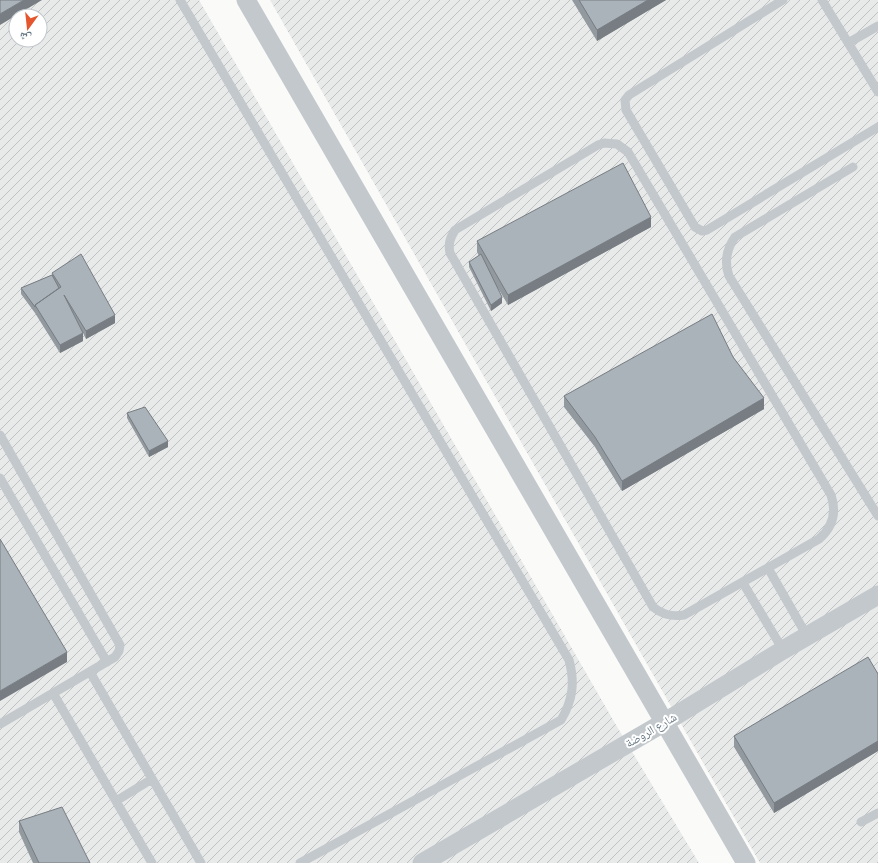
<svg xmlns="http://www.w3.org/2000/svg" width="878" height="863" viewBox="0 0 878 863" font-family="'Varela Round','Noto Naskh Arabic',sans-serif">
<defs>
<pattern id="industrial-furrows" width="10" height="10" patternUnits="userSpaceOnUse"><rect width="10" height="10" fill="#e8e9e9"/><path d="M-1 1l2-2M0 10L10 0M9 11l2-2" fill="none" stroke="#c0c1c2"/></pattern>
</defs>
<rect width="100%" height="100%" fill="#fafaf8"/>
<path fill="url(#industrial-furrows)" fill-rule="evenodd" d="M0,0H199L616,725L699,863H0ZM16,16H40V40H16Z
M270,0H878V863H760Z"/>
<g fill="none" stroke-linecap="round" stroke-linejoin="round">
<path stroke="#c3c8cc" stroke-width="9" d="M180,0L569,660C575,682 573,700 561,720L300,863
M783,0L629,95L625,100L626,110L695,227L702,231L707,230L878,127
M822,0L878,92
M848,43L878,26
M604,143L617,144L628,152L831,495C837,513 833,527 819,539L684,615C672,617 663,615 653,607L450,253C448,244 450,238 455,230L598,145Z
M853,167L735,237C726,250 724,262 729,276L878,516
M0,435L120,645L119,651L115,657L0,724
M0,478L107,662
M768,568L807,636
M743,583L783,650
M90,672L201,863
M53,693L152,863
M116,801L152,779
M861,822L878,813"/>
<path stroke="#c3c8cc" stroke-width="19" d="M246,0L746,863
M422,863L665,722L783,650L878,595"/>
</g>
<path fill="#929a9f" d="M572,0H666L597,41Z
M651,227L508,305L498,288L502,303L491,311L469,267V262L479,256L477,252V241Z
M52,273L115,323L86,339L83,333V341L60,353L35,313L21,294V288L52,275Z
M733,357L764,409L622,491L595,447L564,407V396Z
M127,413L168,447L149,457L127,418Z
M878,674V751L774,813L734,747V736Z
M19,821L90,863H33L19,832Z"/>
<path fill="#777d82" d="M24,0H42L0,25V14Z
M648,0H666L597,41V30Z
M651,217V227L508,305V295Z
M502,297V303L491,311V305Z
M115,315V323L86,339V331Z
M83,333V341L60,353V345Z
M764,398V409L622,491V481Z
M168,441V447L149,457V451Z
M67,652V662L0,701V691Z
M878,741V751L774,813V803Z"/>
<path fill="#aab3b9" stroke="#777d82" d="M0,0H24L0,14Z
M579,0H648L597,30Z
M623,163L651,217L508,295L477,241Z
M81,254L115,315L86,331L64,295L83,333L60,345L35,305L61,287L52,273Z
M481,254L502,297L491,305L469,262Z
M52,275L59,288L35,305V307L21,288Z
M712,314L733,357L764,398L622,481L595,437L564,396Z
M145,407L168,441L149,451L127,413Z
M0,539L67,652L0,691Z
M868,657L878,674V741L774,803L734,736Z
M62,807L90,863H39L19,821Z"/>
<g text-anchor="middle" stroke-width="4" stroke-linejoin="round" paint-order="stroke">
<g font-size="12" fill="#657683" stroke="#fff">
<text transform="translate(651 730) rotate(-30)" y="4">شارع الروضة</text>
</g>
</g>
<g transform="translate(28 28) rotate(195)"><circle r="19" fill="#ffffff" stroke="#c1c8cd"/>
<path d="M0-3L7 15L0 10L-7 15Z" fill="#e4572e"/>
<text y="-6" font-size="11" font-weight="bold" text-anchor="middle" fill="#657683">ش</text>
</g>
</svg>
